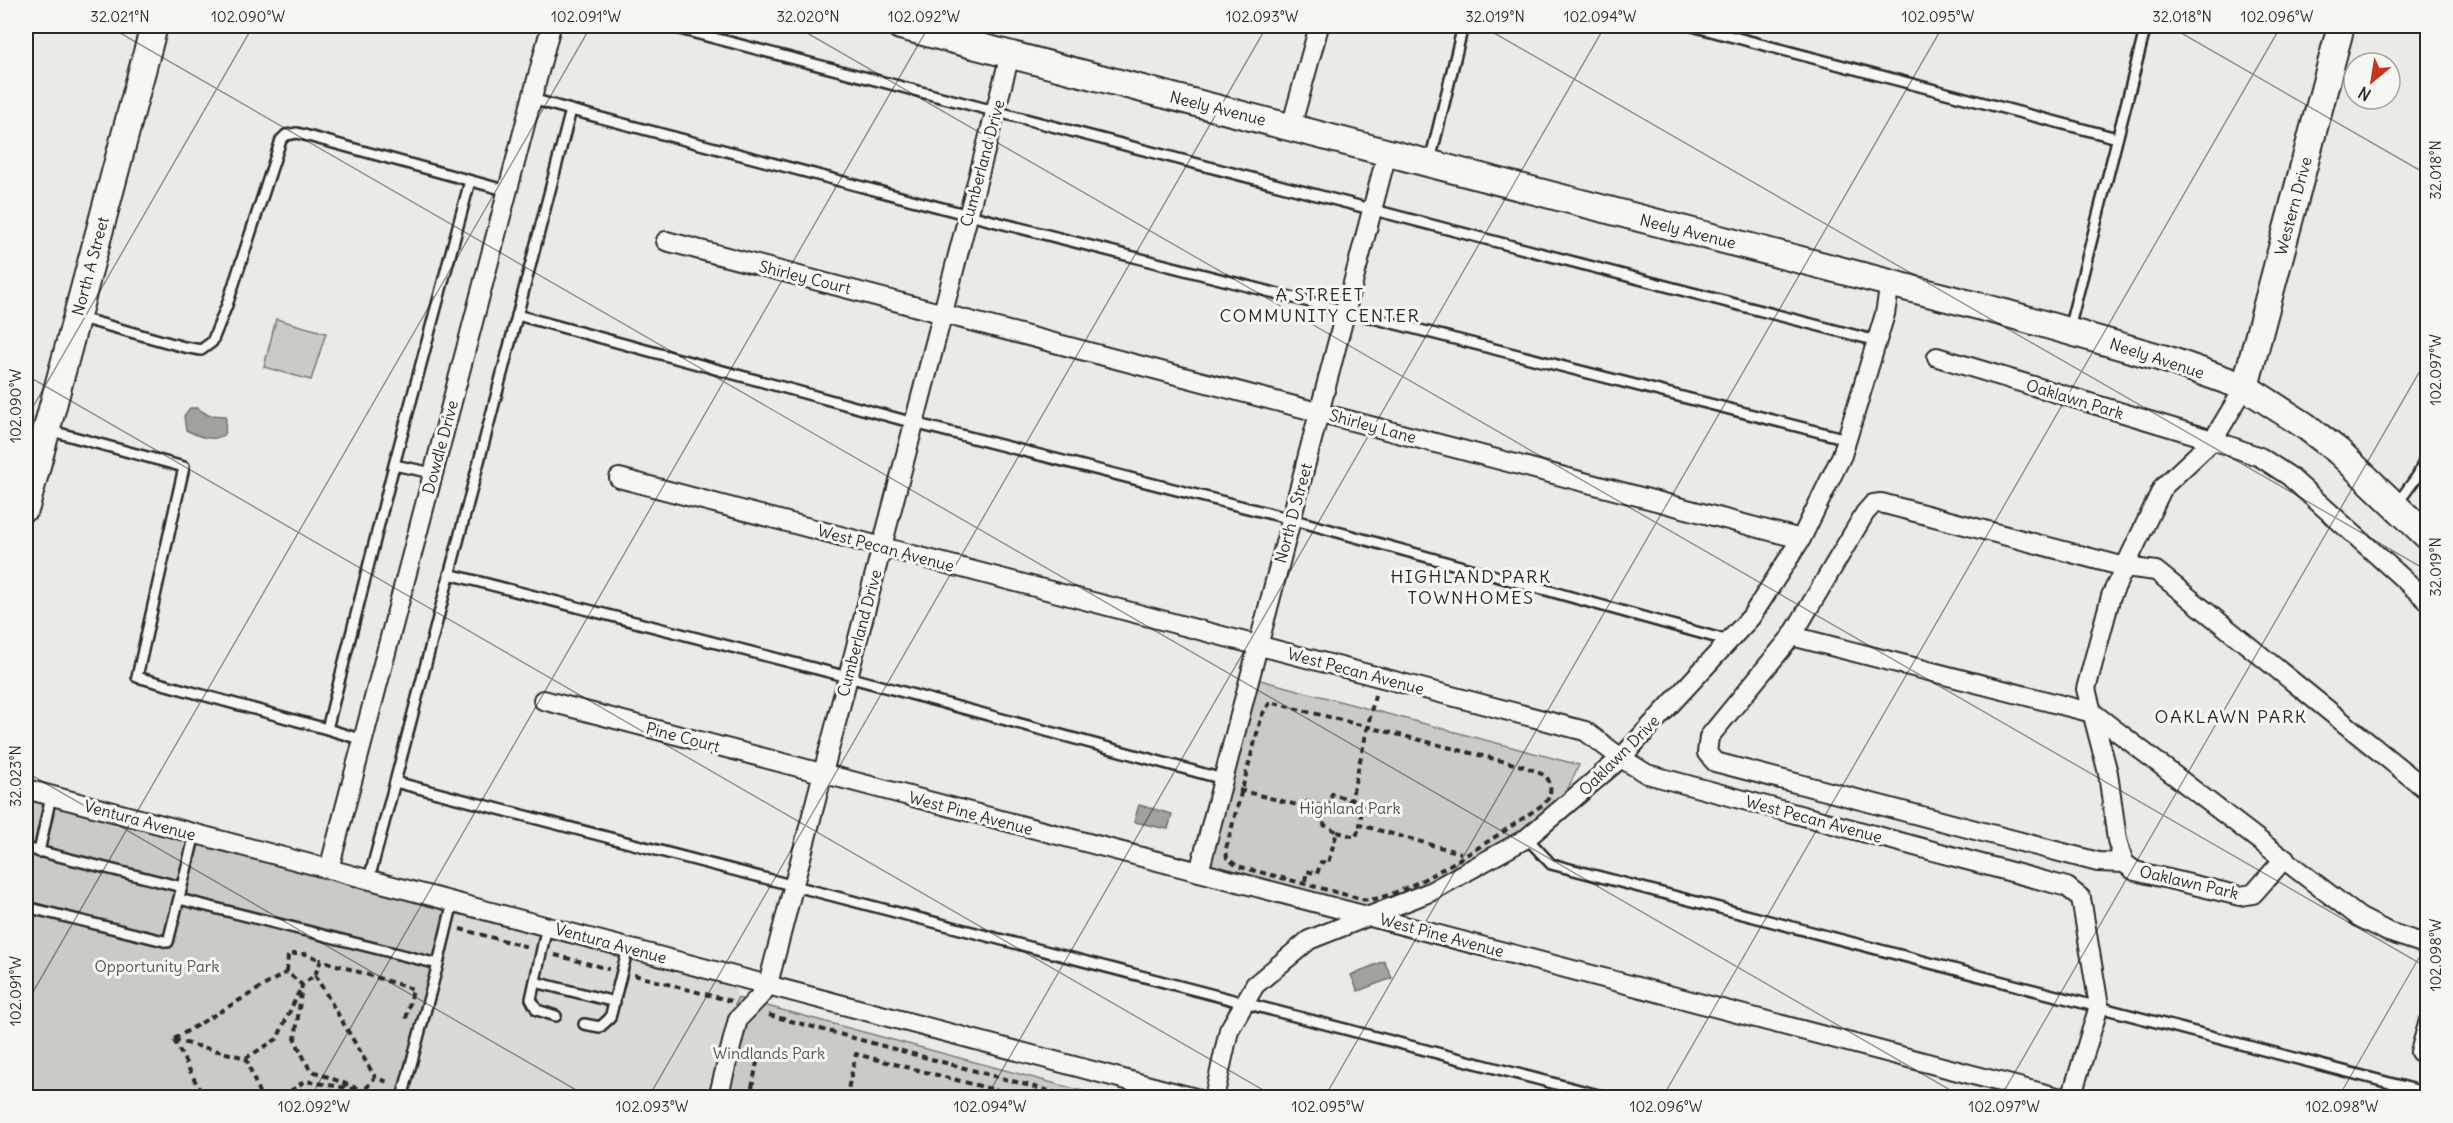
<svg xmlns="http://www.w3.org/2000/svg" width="2453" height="1123" viewBox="0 0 2453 1123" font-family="Delius,sans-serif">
<rect width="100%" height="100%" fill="#eaeae6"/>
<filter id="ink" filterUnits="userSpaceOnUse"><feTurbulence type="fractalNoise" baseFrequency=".0167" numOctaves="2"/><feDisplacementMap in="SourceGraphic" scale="12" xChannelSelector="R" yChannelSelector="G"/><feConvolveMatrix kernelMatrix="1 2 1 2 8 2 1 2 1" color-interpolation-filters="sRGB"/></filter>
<g filter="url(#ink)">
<path fill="#dadad6" d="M454,911L738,985L710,1097L404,1098Z"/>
<path fill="#cacac7" stroke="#7a7a79" stroke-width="1.5" d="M276,319L326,333L311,380L264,367Z
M1249,677L1579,765L1556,814L1367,916L1199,871Z
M26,796L454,911L404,1097H26Z
M737,998L1105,1097L710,1098Z"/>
<path fill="#a1a19e" stroke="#727270" stroke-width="1.5" d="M190,408H197L208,415L226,416L225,434C213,443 198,436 186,430L184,416Z
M1139,805L1172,814L1168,829L1134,822Z
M1384,961L1392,978L1358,991L1351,975Z"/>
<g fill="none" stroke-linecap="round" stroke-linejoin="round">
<g stroke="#2b2b2b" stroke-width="14">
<path id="lane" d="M668,26L1877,341
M1692,26L2117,138
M571,110L969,215L1847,439
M1430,161L1463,26
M517,315L914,423L1291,519L1729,641
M77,317L184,347L201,350L212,342L227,305L281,140L286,135L297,133L508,191
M2069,329L2146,26
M48,430L184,467L137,677L327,729
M394,465L470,181
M2397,504L2418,475L2428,452
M449,574L848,677L1223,779
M363,740L327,729L394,465L433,473
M395,782L571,110L532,99
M1527,838L1551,864L2428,1093
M26,848L182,887
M39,852L51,796
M369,879L395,782L1610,1098
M179,899L438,964L453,902
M26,907L168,942L195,834
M547,926L531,999L537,1010L556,1016
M535,982L615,1002
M584,1024L600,1027L610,1018L628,948
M402,1098L438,964"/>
</g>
<g stroke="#2b2b2b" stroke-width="22">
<path id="street" d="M1291,127L1319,26
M666,241L1801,539
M1937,357L2213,440L2260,457L2289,476L2428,601
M2245,387L2213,440L2163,487L2111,596L2086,689L2108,773L2117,840L2124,863L2135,871L2240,896L2253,894L2285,858
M619,478L1585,731L1621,758L1647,774L2067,887L2081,898L2099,1006L2071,1098
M1792,636L2093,713L2359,917L2388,932L2428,945
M543,700L2061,1098
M26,789L1195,1098
M2124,863L2098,862L1715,762L1707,753L1709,737L1792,636L1865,513L1873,504L1881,503L2125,567L2156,571L2428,791
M329,869L551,26
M1199,872L1387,153
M2420,1052L2428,1024
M718,1098L738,1019L762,994L768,984L1010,55
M1214,1098L1229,1030L1255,985L1309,940L1430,892L1527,838L1621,758L1751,617L1801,539L1842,455L1885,314L1890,283"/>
</g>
<g stroke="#2b2b2b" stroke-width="30">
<path id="secondary" d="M900,26L2005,313L2169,360L2245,387L2304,425L2338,451L2428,537
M2245,387L2341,26
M26,507L154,26"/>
</g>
<path stroke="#2b2b2b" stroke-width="4" stroke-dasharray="6 4.5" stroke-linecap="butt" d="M1375,695L1351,800L1362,806L1360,825L1461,853
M1274,703L1526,767L1546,776C1552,785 1552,795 1545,803C1514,825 1395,907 1362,899L1237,866L1227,858L1226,849L1262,715L1269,704Z
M1239,790L1305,807L1307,802L1327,808L1332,794L1351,800
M1337,832L1356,837L1360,825
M1305,881L1307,871L1317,874L1321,862L1328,863L1337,832L1324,825L1327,808
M460,929L528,947
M555,955L609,969
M287,972L288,954H306L321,960
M315,975L375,1077
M634,975L731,1001
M769,1015L1075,1098
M174,1039L287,972L302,985L315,975L321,960L413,989L406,1019
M174,1040L246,1058L277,1039L302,985L295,1040L310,1070L364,1091L305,1081L280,1098
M174,1040L204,1098
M246,1058L261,1098
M366,1098L364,1091L375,1077L390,1083
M750,1098L757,1062L750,1050
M846,1098L856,1054L1026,1098"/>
<use href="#lane" stroke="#f6f6f2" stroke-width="9"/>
<use href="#street" stroke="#f6f6f2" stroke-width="18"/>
<use href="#secondary" stroke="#f6f6f2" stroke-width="26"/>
</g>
</g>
<path fill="none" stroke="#2b2b2b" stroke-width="1.5" stroke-opacity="0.45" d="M108,26L1964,1098M795,26L2428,968M1482,26L2428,571M2169,26L2428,175M26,375L1277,1098M26,419L253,26M26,772L590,1098M26,1004L591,26M310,1098L929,26M648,1098L1267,26M986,1098L1605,26M1324,1098L1943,26M1662,1098L2281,26M2000,1098L2428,357M2338,1098L2428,942"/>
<g text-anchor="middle" stroke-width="6" stroke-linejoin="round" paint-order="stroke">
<g font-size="16" fill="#2b2b2b" stroke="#f6f6f2">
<text transform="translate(1218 108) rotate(14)" y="6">Neely Avenue</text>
<text transform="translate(982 163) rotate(-75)" y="6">Cumberland Drive</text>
<text transform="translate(2293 206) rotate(-75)" y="6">Western Drive</text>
<text transform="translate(1688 231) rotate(14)" y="6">Neely Avenue</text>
<text transform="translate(90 266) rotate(-75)" y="6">North A Street</text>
<text transform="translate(805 277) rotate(14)" y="6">Shirley Court</text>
<text transform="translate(2157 358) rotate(18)" y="6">Neely Avenue</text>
<text transform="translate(2075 399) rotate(17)" y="6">Oaklawn Park</text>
<text transform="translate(1373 426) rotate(15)" y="6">Shirley Lane</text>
<text transform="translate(440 447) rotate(-75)" y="6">Dowdle Drive</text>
<text transform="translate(1293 513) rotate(-75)" y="6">North D Street</text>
<text transform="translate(886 548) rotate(15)" y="6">West Pecan Avenue</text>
<text transform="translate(859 633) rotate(-75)" y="6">Cumberland Drive</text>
<text transform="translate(1356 671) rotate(15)" y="6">West Pecan Avenue</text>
<text transform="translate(683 737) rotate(15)" y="6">Pine Court</text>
<text transform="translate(1619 755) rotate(-45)" y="6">Oaklawn Drive</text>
<text transform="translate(971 813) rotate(15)" y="6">West Pine Avenue</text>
<text transform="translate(1814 819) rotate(15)" y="6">West Pecan Avenue</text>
<text transform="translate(140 820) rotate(15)" y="6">Ventura Avenue</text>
<text transform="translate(2189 882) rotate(13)" y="6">Oaklawn Park</text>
<text transform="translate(1442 935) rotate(15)" y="6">West Pine Avenue</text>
<text transform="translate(611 943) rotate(15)" y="6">Ventura Avenue</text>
</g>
<g font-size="16" fill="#535352" stroke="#f6f6f2">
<text x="1350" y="814">Highland Park</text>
<text x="157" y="972">Opportunity Park</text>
<text x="769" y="1059">Windlands Park</text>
</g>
<g font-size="18" letter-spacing="1.5" fill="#2b2b2b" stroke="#f6f6f2">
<text x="1320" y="301">A STREET<tspan x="1320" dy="21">COMMUNITY CENTER</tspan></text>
<text x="1471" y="583">HIGHLAND PARK<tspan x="1471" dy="21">TOWNHOMES</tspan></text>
<text x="2231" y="723">OAKLAWN PARK</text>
</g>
</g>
<rect width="2453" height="1123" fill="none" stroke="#f6f6f2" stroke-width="66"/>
<g transform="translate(2372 81) rotate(210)"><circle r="28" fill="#f6f6f2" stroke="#a5a5a2" stroke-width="1.5"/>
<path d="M0-4.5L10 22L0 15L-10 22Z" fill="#c8321e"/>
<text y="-9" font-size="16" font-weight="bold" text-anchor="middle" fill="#2b2b2b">N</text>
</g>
<rect x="33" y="33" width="2387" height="1057" fill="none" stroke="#2b2b2b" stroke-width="2"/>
<g font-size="15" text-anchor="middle" fill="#2b2b2b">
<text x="120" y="22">32.021°N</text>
<text x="248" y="22">102.090°W</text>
<text x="586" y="22">102.091°W</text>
<text x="808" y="22">32.020°N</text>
<text x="924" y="22">102.092°W</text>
<text x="1262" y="22">102.093°W</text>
<text x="1495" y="22">32.019°N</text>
<text x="1600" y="22">102.094°W</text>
<text x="1938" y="22">102.095°W</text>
<text x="2182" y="22">32.018°N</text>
<text x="2277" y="22">102.096°W</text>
<text transform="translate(2436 170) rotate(-90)" y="5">32.018°N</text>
<text transform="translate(2436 370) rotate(-90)" y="5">102.097°W</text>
<text transform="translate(16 406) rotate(-90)" y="5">102.090°W</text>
<text transform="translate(2436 567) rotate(-90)" y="5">32.019°N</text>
<text transform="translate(16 776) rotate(-90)" y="5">32.023°N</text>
<text transform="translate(2436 955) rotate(-90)" y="5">102.098°W</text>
<text transform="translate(16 991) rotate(-90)" y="5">102.091°W</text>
<text x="314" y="1112">102.092°W</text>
<text x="652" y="1112">102.093°W</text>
<text x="990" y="1112">102.094°W</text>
<text x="1328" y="1112">102.095°W</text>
<text x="1666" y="1112">102.096°W</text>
<text x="2004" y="1112">102.097°W</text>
<text x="2342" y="1112">102.098°W</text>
</g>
</svg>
